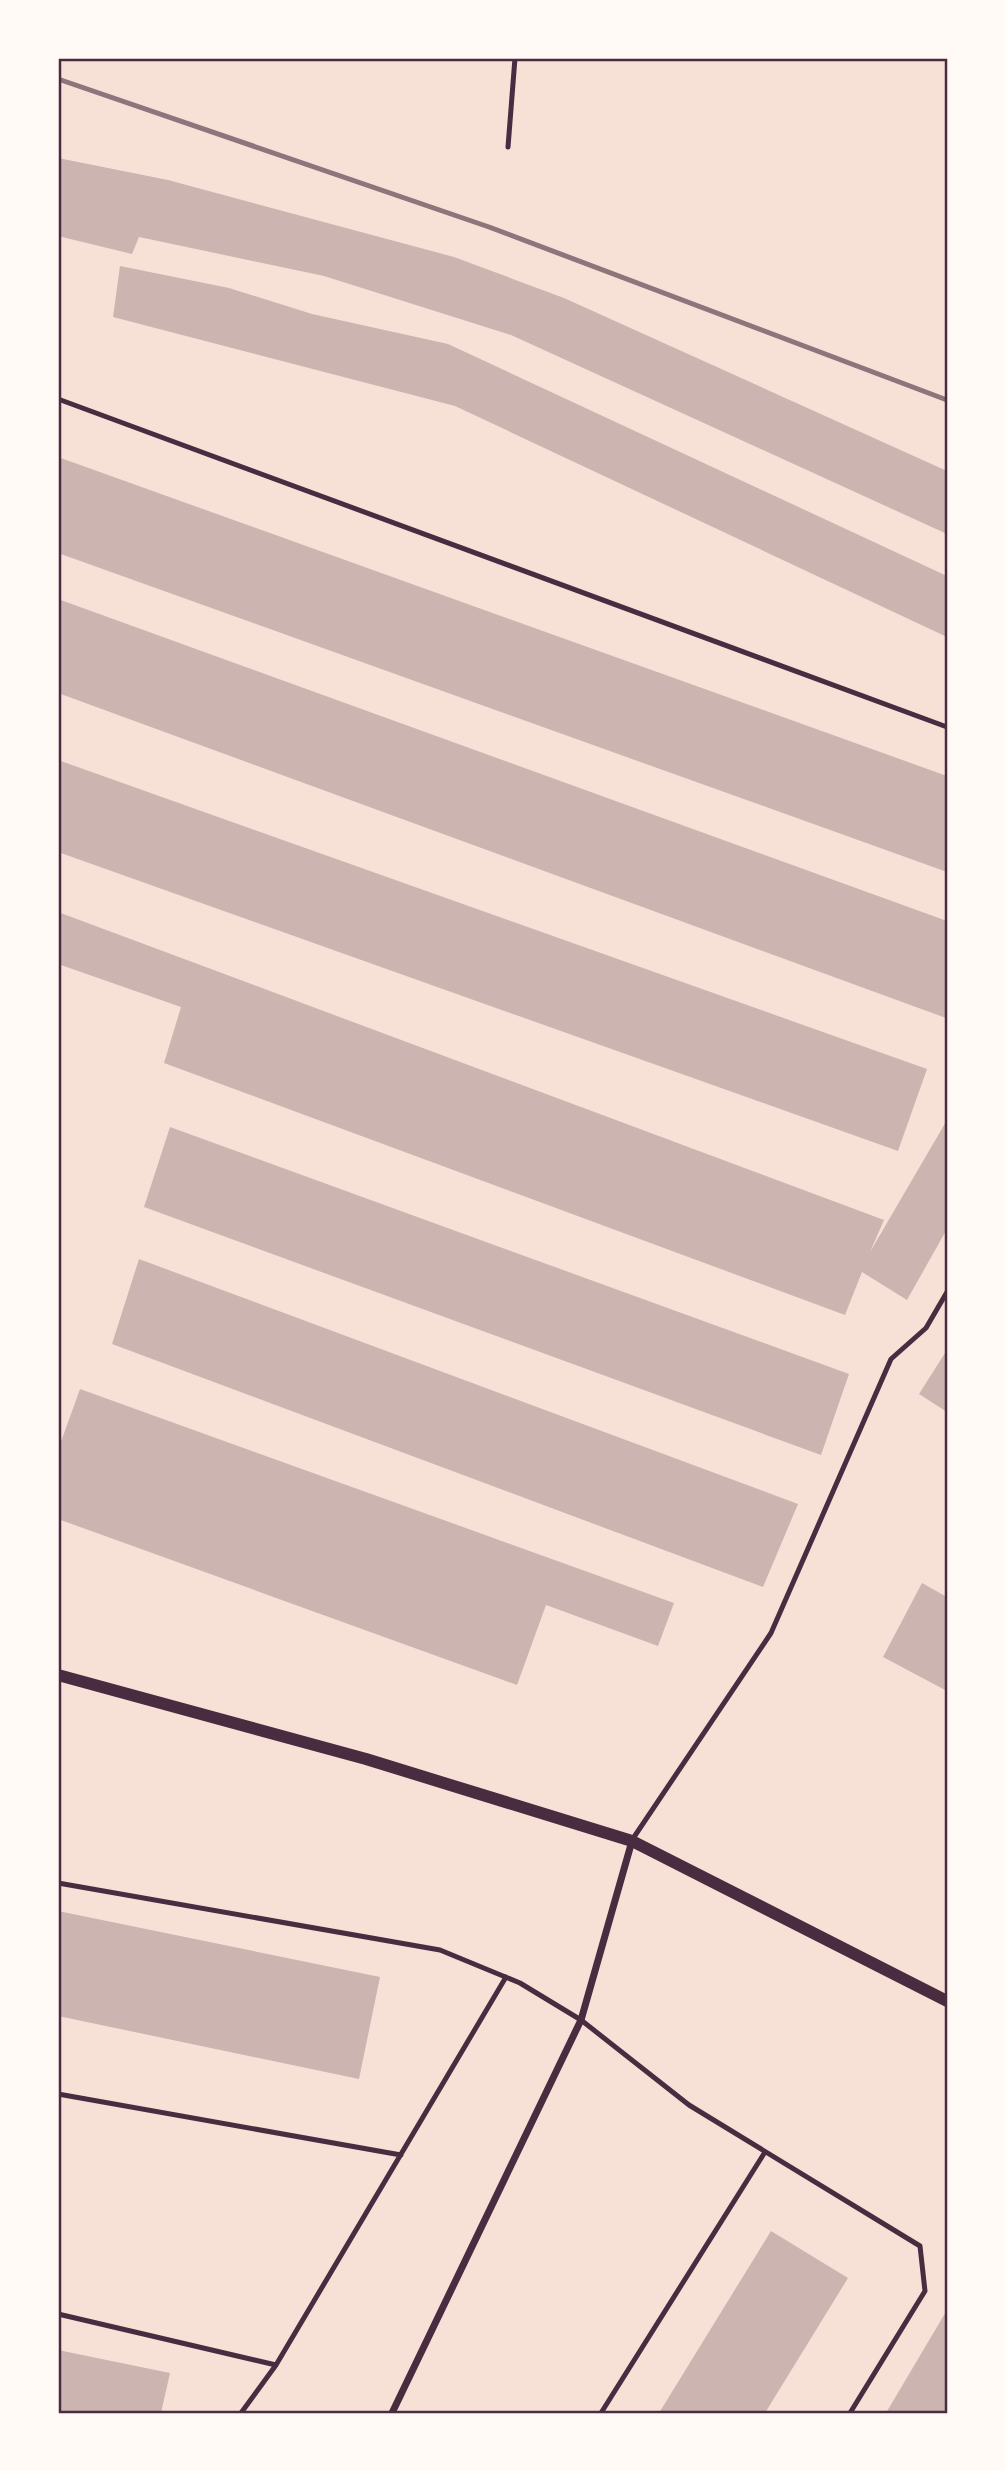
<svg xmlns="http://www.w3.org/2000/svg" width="1005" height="2471" viewBox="0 0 1005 2471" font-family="Raleway,sans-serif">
<rect width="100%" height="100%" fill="#f7e1d7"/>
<path fill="#ccb4b1" d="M58,158L168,180L454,257L564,298L947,471V534L511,335L324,276L139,237L132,254L58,236Z
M120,266L229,288L312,314L448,344L947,576V637L455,406L113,317Z
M58,457L947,776V872L58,553Z
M58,599L947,921L946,1018L58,693Z
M58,760L927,1069L898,1151L58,852Z
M58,912L884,1220L870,1252L947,1120V1229L907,1300L862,1272L845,1315L164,1063L181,1007L58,964Z
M170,1127L849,1374L821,1455L144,1207Z
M139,1259L798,1504L763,1587L112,1344Z
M945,1353L947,1355V1412L919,1394Z
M80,1389L674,1603L658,1646L546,1605L517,1685L58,1519V1450Z
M922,1583L947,1597V1691L883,1657Z
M58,1911L380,1977L359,2079L58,2016Z
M771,2231L848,2278L765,2413H659Z
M947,2310V2413H886Z
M58,2350L170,2373L161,2413H58Z"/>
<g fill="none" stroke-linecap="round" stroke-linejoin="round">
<path stroke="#4a2c40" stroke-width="5" d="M508,147L515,58
M58,399L947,727
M632,1840L771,1633L891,1359L926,1328L947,1292
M58,1883L440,1950L520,1983L581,2020L689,2105L920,2246L925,2291L850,2413
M58,2094L401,2155
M58,2314L276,2365
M241,2413L276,2365L506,1977
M601,2413L765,2152"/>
<path stroke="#4a2c40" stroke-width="7" d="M392,2413L581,2020L632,1841"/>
<path stroke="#4a2c40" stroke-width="12" d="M58,1675L366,1759L632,1841L947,2001"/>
<path stroke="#8f747c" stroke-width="5" d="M58,79L489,227L947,400"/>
</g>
<rect width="1005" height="2471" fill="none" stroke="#fffaf5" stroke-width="119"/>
<rect x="60" y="60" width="886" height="2352" fill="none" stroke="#4a2c40" stroke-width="2.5"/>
</svg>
